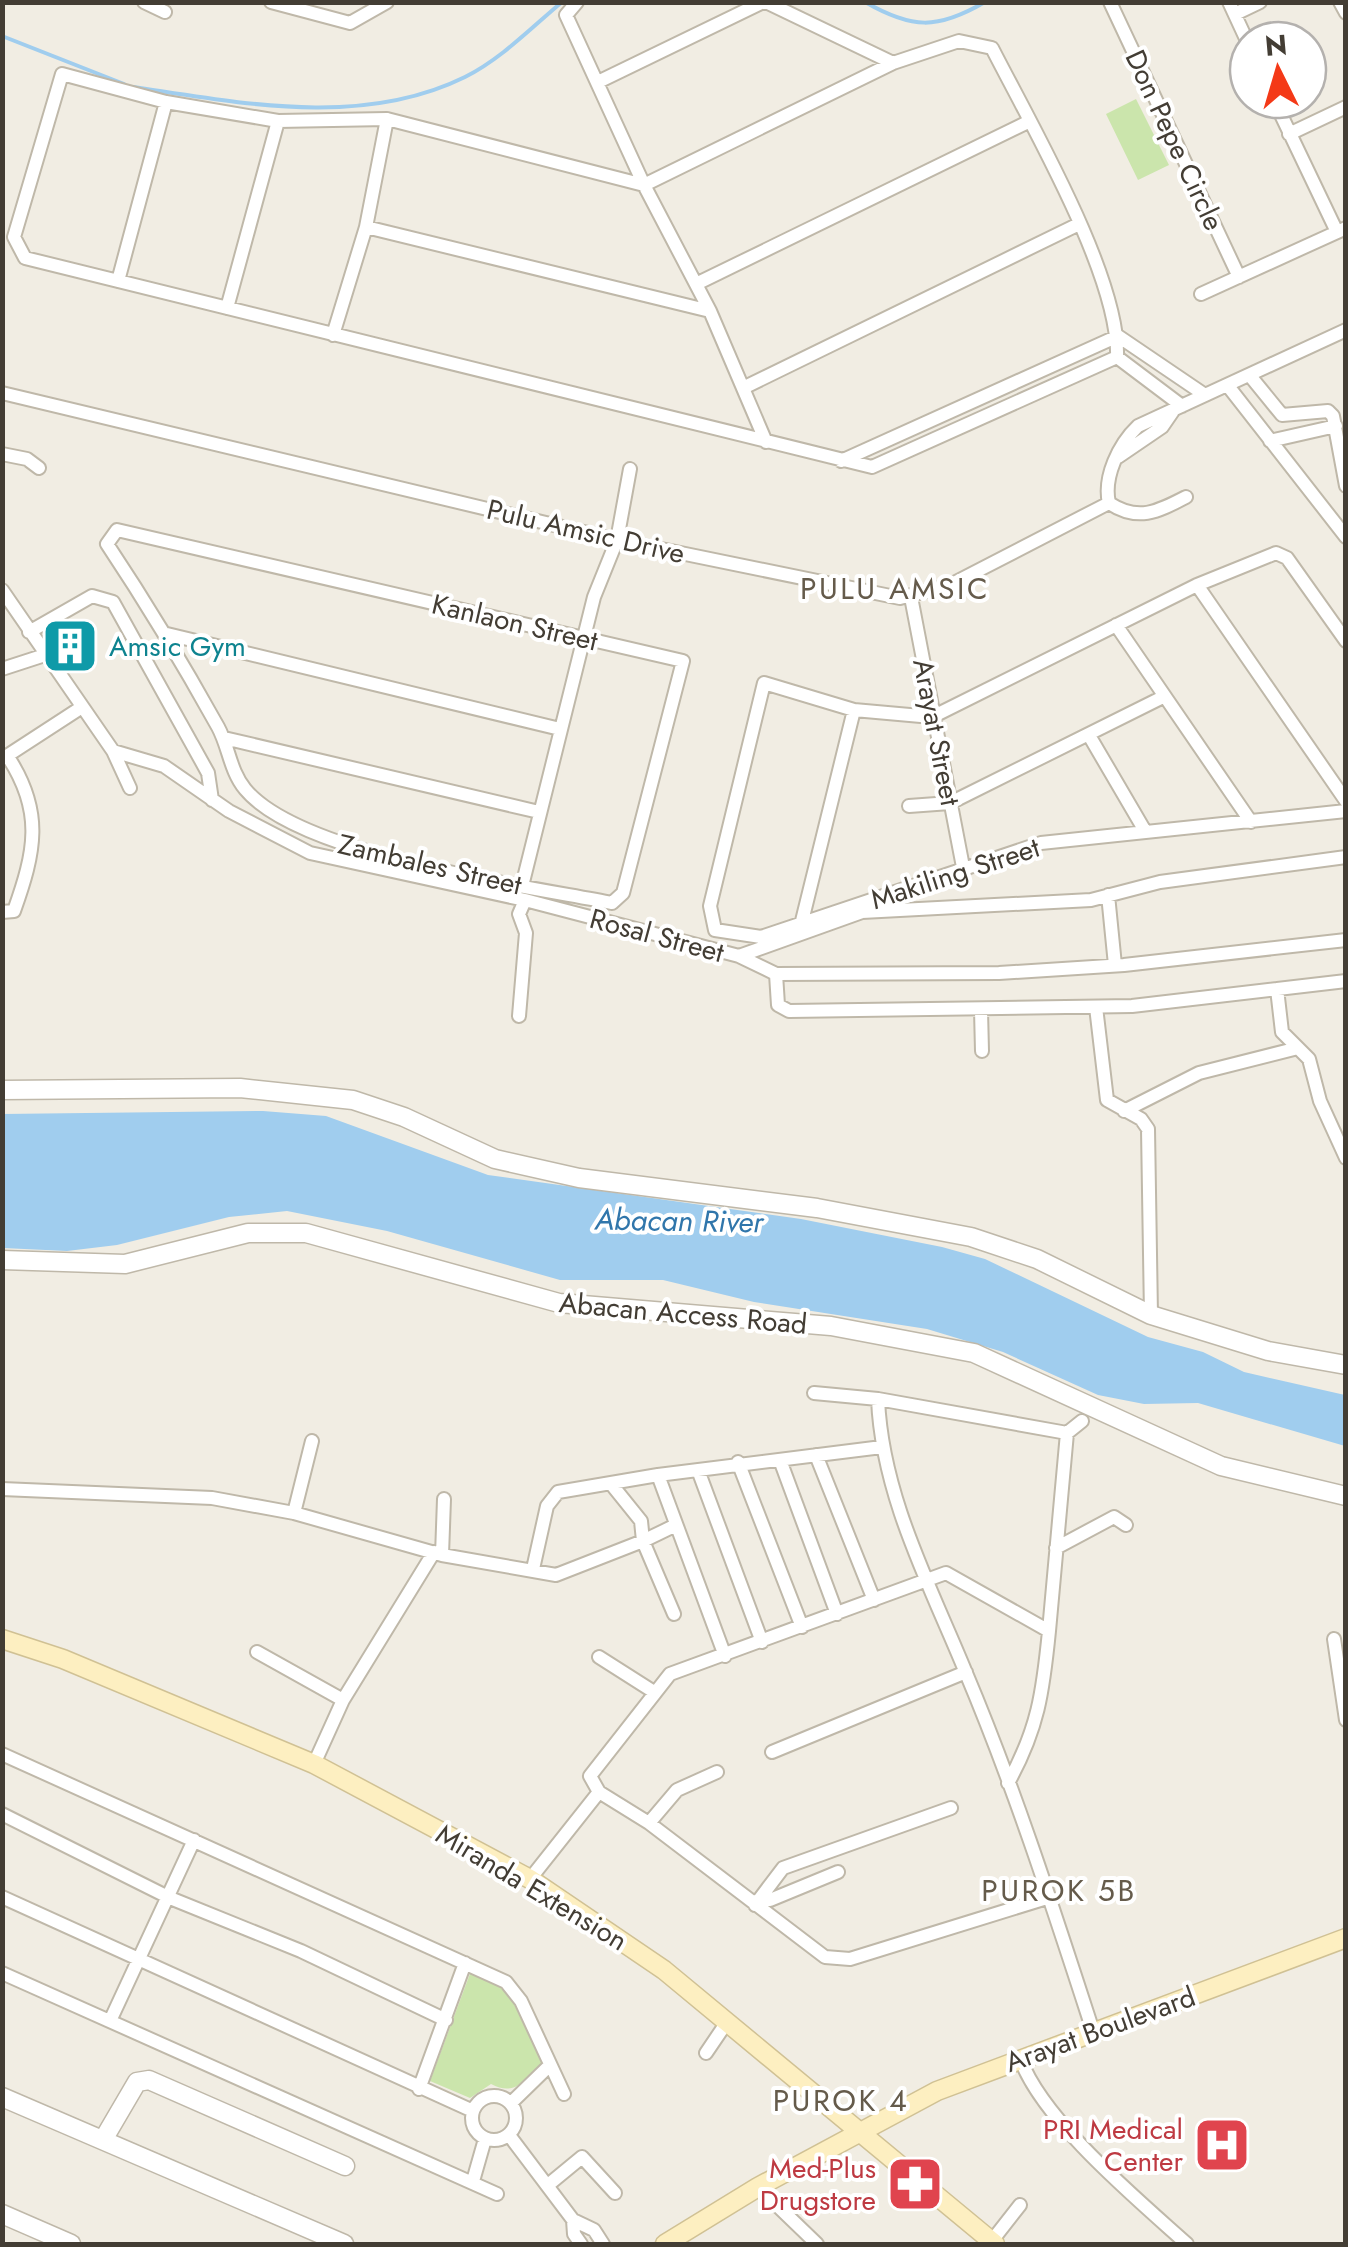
<svg xmlns="http://www.w3.org/2000/svg" width="1348" height="2247" viewBox="0 0 1348 2247" font-family="Jost,sans-serif">
<rect width="100%" height="100%" fill="#f1ede3"/>
<path fill="#cbe5ac" d="M1136,99L1169,165L1138,180L1106,114Z
M471,1971L505,1985L542,2063C525,2080 515,2097 491,2084L470,2098L430,2081Z"/>
<path fill="#a0cdee" d="M263,1111L326,1116L488,1175L801,1219L942,1247L985,1259L1148,1337L1203,1352L1244,1372L1345,1395V1446L1198,1403L1144,1404L1098,1395L1003,1352L927,1329L754,1302L663,1280H560L387,1231L287,1211L229,1217L117,1245L67,1251L3,1248L2,1114Z"/>
<g fill="none" stroke-linecap="round" stroke-linejoin="round">
<path stroke="#a0cdee" stroke-width="4" d="M865,2C912,29 937,30 985,2
M2,36L124,84
M133,87C241,103 362,128 465,77C501,59 531,28 562,2"/>
<g stroke="#bfb8a9" stroke-width="16">
<path id="minor" d="M144,2L165,12
M271,2L350,23L387,2
M577,2L566,15L644,185L710,311L766,442
M766,2L893,63
M1110,2L1239,277
M1229,2L1248,43
M1340,2L1346,13
M1235,14L1260,2
M598,82L763,2
M1274,100L1337,232
M1289,134L1346,107
M366,227L710,311
M118,281L166,102
M696,284L1030,121
M1201,294L1346,228
M227,308L278,121
M333,335L366,227L387,119
M1117,357C1120,277 1030,123 992,48L959,41L893,63L644,185L387,119L278,121L166,102L62,74L14,237L25,258L872,467L1117,357L1182,406
M1251,377L1282,415L1328,411L1333,416L1346,486
M1228,386L1346,537
M745,387L1079,224
M2,393L617,540L900,598L950,585L1109,503C1103,477 1119,444 1138,426L1346,330
M1270,441L1336,426
M2,454L27,459L39,468
M1118,457L1162,427L1173,411
M841,461L1118,336L1205,395
M1109,503C1138,522 1157,512 1186,497
M117,530L683,661L623,893L612,903C525,886 299,855 245,789C230,771 229,747 218,727C183,664 147,604 107,544Z
M1197,585L1346,801
M2,590L113,751L164,766L229,811L310,853L525,900L739,956L776,974L999,973L1124,965L1346,940
M911,597L963,867
M1116,625L1251,822
M29,632L92,596L113,602L208,773L212,800
M167,634L560,729
M1346,641L1287,558L1276,553L1197,585L932,717L854,710L764,683L710,906L715,930L761,937L1041,843L1346,811
M2,669L45,655
M1090,737L1145,831
M224,738L539,812
M113,751L130,788
M2,759L82,707
M909,806L950,803L1163,697
M522,886L594,597L617,540L630,469
M1108,895L1115,965
M2,912L14,911C35,852 44,812 8,757
M802,921L854,710
M739,956L862,912L1091,900L1160,882L1346,857
M776,974L778,1005L789,1011L1132,1006L1346,981
M1277,989L1282,1032L1309,1059L1320,1101L1346,1158
M1096,1007L1107,1100L1141,1119L1148,1129L1151,1315
M981,1010L982,1051
M519,1016L526,933L519,914L525,900
M1124,1111L1199,1073L1298,1048
M814,1393L878,1399C882,1496 930,1585 966,1673C1015,1789 1054,1911 1093,2031
M878,1399L1067,1433L1082,1421
M816,1455L874,1600
M780,1460L837,1614
M738,1462L802,1627
M698,1470L762,1642
M612,1485L641,1521L643,1541L676,1525
M2,1489L212,1498L294,1513L442,1555L556,1575L643,1541L674,1614
M294,1513L312,1441
M1056,1548L1114,1517L1126,1525
M442,1555L444,1499
M533,1569L547,1506L558,1492L658,1475
M1049,1631L1067,1433
M1334,1639L1346,1720
M257,1652L343,1700
M725,1656L658,1475L882,1447
M599,1657L654,1692
M772,1752L966,1672
M2,1754L506,1982L521,2001L564,2094
M314,1764L343,1700L434,1552
M1008,1783C1038,1729 1043,1692 1049,1631L946,1573L670,1674L590,1776L599,1792L649,1823L825,1957L850,1959L1050,1897
M2,1814L170,1898L301,1951L446,2020
M649,1823L677,1790L717,1772
M530,1879L599,1792
M2,1897L473,2111
M758,1900H770L838,1872
M755,1905L783,1868L951,1808
M2,1973L497,2194
M110,2021L194,1840
M706,2053L727,2022
M1020,2058C1042,2120 1137,2199 1187,2244
M419,2089L465,1963
M472 2118a22 22 0 1 1 44 0a22 22 0 1 1-44 0Z
M511,2103L549,2066
M509,2135L573,2220L574,2234L581,2244
M473,2181L485,2139
M548,2185L582,2157L615,2193
M758,2187L817,2244
M573,2220L594,2230L603,2244
M991,2242L1020,2205"/>
</g>
<g stroke="#bfb8a9" stroke-width="21">
<path id="tertiary" d="M2,1090L240,1088L353,1100L404,1117L495,1159L579,1178L817,1208L971,1237L1037,1259L1151,1315L1268,1351L1346,1365
M2,1260L125,1264L248,1233H306L559,1303L831,1326L974,1353L1221,1466L1346,1496
M2,2097L344,2244
M103,2140L137,2082L149,2080L345,2166
M2,2214L71,2244"/>
</g>
<g stroke="#d0c194" stroke-width="21">
<path id="secondary" d="M2,1639L63,1659L314,1764L530,1879L664,1970L995,2244
M665,2244L758,2187L937,2091L1346,1938"/>
</g>
<use href="#minor" stroke="#fff" stroke-width="12"/>
<use href="#tertiary" stroke="#fff" stroke-width="18"/>
<use href="#secondary" stroke="#fdefc1" stroke-width="18"/>
</g>
<defs>
<g id="building-square" transform="scale(2.875)"><rect x="-9" y="-9" width="18" height="18" rx="4" fill="#0f9aa8" stroke="#fff"/><path d="M-4-6H4V6H1V3H-1V6H-4ZM-2.5-4.3h1.7v1.8h-1.7ZM.8-4.3h1.7v1.8H.8ZM-2.5-1h1.7V.8h-1.7ZM.8-1h1.7V.8H.8Z" fill="#fff"/></g>
<g id="hospital-square" transform="scale(2.875)"><rect x="-9" y="-9" width="18" height="18" rx="4" fill="#e0444e" stroke="#fff"/><path d="M-5-5h3v3.5h4V-5h3V5h-3V1.5h-4V5h-3Z" fill="#fff"/></g>
<g id="pharmacy-square" transform="scale(2.875)"><rect x="-9" y="-9" width="18" height="18" rx="4" fill="#e0444e" stroke="#fff"/><path d="M-2-6h4v4h4v4h-4v4h-4v-4h-4v-4h4Z" fill="#fff"/></g>
</defs>
<g fill-rule="evenodd">
<use href="#building-square" x="70" y="646"/>
<use href="#hospital-square" x="1222" y="2145"/>
<use href="#pharmacy-square" x="915" y="2184"/>
</g>
<g text-anchor="middle" stroke-width="8" stroke-linejoin="round" paint-order="stroke">
<g font-size="28" fill="#433d34" stroke="#fff">
<text transform="translate(1175 140) rotate(65)" y="10">Don Pepe Circle</text>
<text transform="translate(586 531) rotate(13)" y="10">Pulu Amsic Drive</text>
<text transform="translate(515 622) rotate(13)" y="10">Kanlaon Street</text>
<text transform="translate(937 732) rotate(79)" y="10">Arayat Street</text>
<text transform="translate(430 864) rotate(13)" y="10">Zambales Street</text>
<text transform="translate(955 873) rotate(-18)" y="10">Makiling Street</text>
<text transform="translate(657 935) rotate(15)" y="10">Rosal Street</text>
<text transform="translate(683 1313) rotate(5)" y="10">Abacan Access Road</text>
<text transform="translate(532 1887) rotate(31)" y="10">Miranda Extension</text>
<text transform="translate(1100 2029) rotate(-20)" y="10">Arayat Boulevard</text>
</g>
<g font-size="28" fill="#0d838f" stroke="#fff" text-anchor="start">
<text x="109" y="656">Amsic Gym</text>
</g>
<g font-size="28" fill="#be3a42" stroke="#fff" text-anchor="end">
<text x="1183" y="2139">PRI Medical<tspan x="1183" dy="32">Center</tspan></text>
<text x="876" y="2178">Med-Plus<tspan x="876" dy="32">Drugstore</tspan></text>
</g>
<g font-size="30" letter-spacing="2.5" fill="#655b4b" stroke="#fff">
<text x="895" y="599">PULU AMSIC</text>
<text x="1059" y="1901">PUROK 5B</text>
<text x="841" y="2111">PUROK 4</text>
</g>
<g font-size="30" font-style="italic" fill="#3076ab" stroke="#fff">
<text transform="translate(679 1221) rotate(1)" y="10">Abacan River</text>
</g>
</g>
<rect width="1348" height="2247" fill="none" stroke="#433d34" stroke-width="10"/>
<g transform="translate(1278 70) rotate(355)"><circle r="48" fill="#ffffff" stroke="#b4b1ae" stroke-width="2.5"/>
<path d="M0-8L18 38L0 25L-18 38Z" fill="#f43917"/>
<text y="-15" font-size="28" font-weight="bold" text-anchor="middle" fill="#433d34">N</text>
</g>
</svg>
